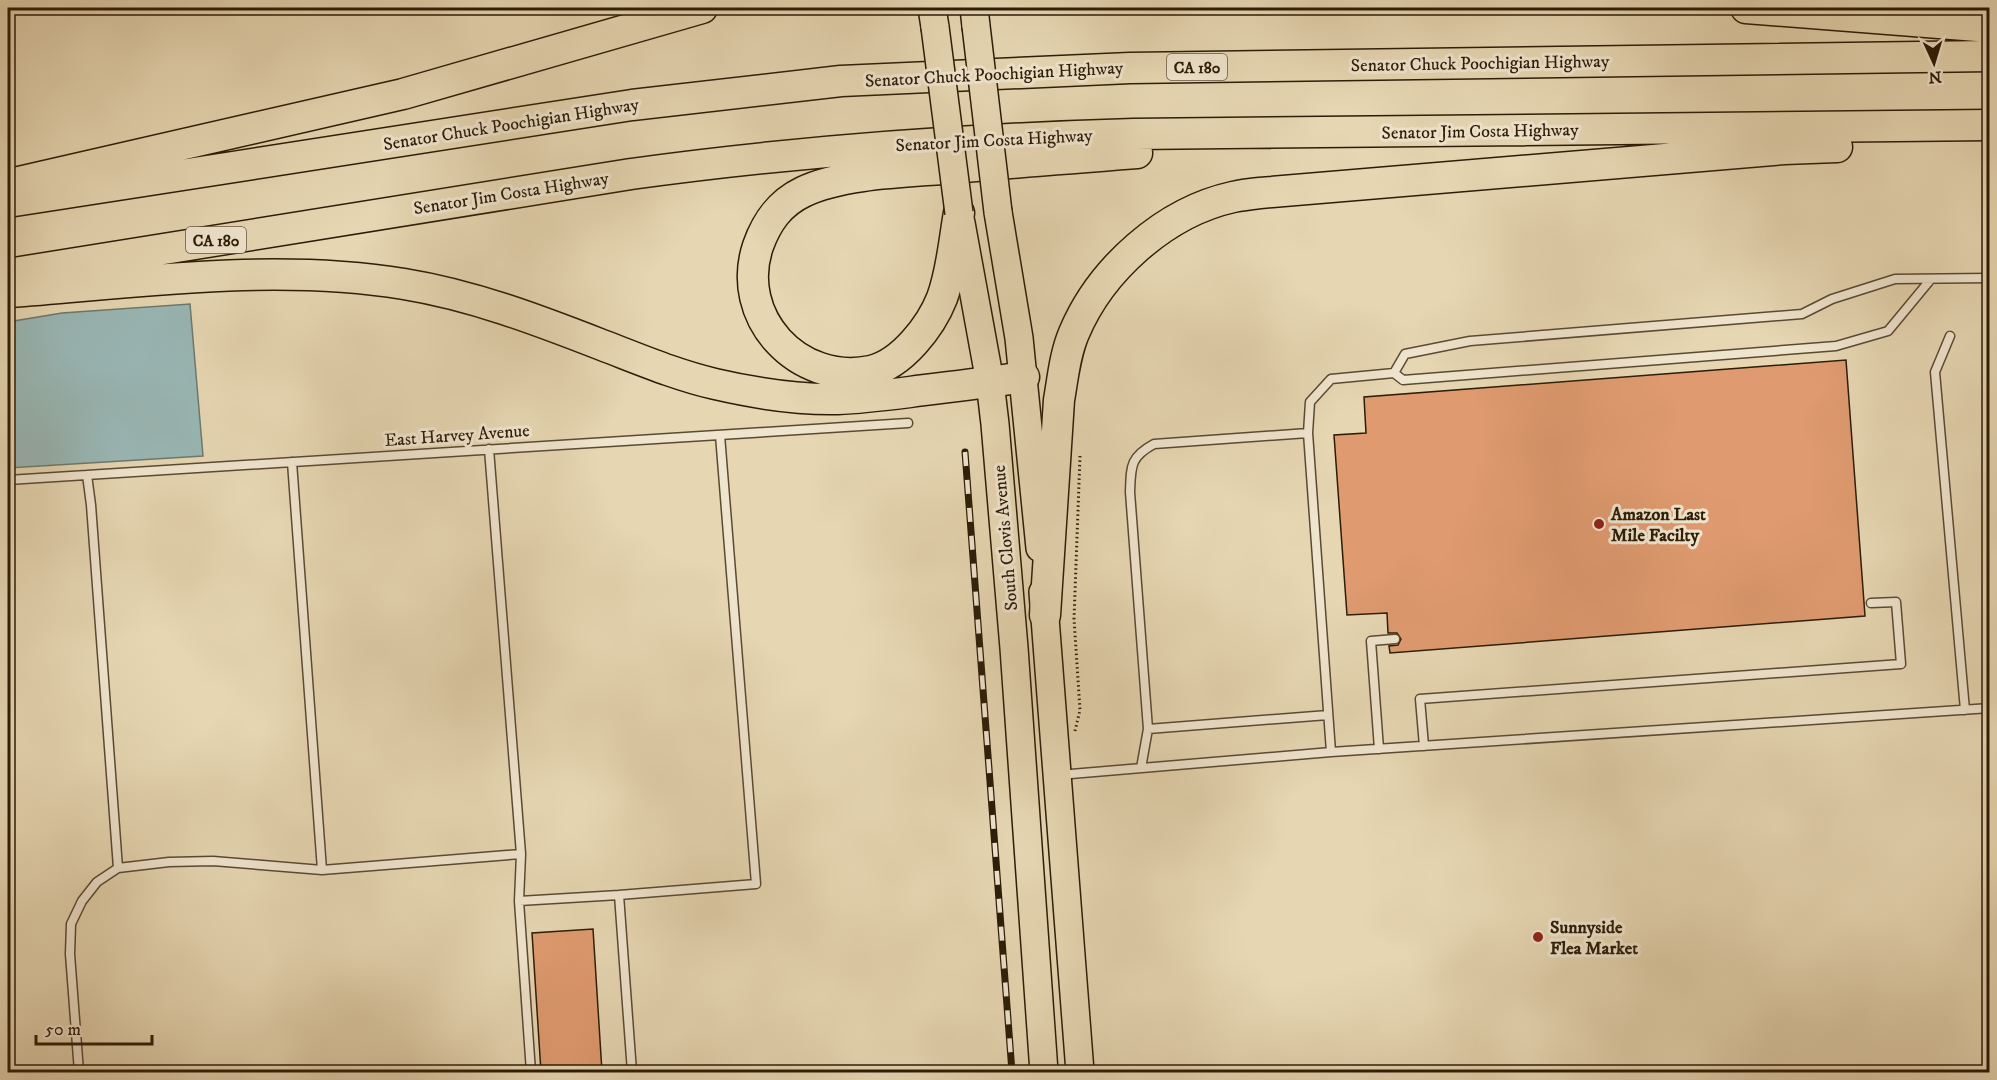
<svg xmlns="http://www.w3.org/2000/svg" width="1997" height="1080" viewBox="0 0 1997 1080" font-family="'IM FELL DW Pica',serif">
<rect width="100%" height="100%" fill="#e6d6b2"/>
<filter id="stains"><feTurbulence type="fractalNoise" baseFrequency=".00333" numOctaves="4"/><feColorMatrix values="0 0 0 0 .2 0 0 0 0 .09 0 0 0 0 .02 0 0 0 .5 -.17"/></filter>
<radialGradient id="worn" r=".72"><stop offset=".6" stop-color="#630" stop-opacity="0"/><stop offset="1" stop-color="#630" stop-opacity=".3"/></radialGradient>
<path fill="#99b7b5" stroke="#6d796f" stroke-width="1.5" d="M190,304L203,456L8,468V322L62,313Z"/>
<path fill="#df9a6f" stroke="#2c1c07" stroke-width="1.5" d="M1846,360L1865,616L1390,653L1389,646L1398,645L1401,639L1397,633H1388L1387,613L1347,615L1334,435L1366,433L1364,397Z
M593,929L602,1072H541L532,933Z"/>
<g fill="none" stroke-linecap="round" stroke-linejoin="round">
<g stroke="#5a4a32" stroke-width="11">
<path id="service" d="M1931,279L1888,331L1836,346L1403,380L1394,373L1405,354L1470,341L1802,314L1832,299L1895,279L1990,278
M1950,336L1935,372L1965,710
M1308,433L1310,402L1331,379L1394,373
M489,449L521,854
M292,462L322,870
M87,475L91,505L118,868
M8,480L908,423
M1328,715L1148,729L1130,492C1131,466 1130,457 1154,444L1308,433L1331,752
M1424,746L1420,699L1901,664L1896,602L1871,603
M1379,749L1371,641L1395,639
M1141,768L1148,729
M1059,775L1331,752L1990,708
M619,895L756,884L720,435
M79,1072L70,954L71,924L82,901L97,882L118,868L169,862L213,861L322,870L521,854L519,901
M531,1072L519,901L619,895L632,1072"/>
</g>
<g stroke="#2c1c07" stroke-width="30">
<path id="primary" d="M932,8L935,27
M974,8L976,26
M998,212L1019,338L1040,548
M961,223L990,382L995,424L1014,648L1044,1072
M1043,592L1080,1072"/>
</g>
<g stroke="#2c1c07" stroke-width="33">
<path id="motorway" d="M1746,8L1990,27
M14,183L403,94L702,8
M8,202L632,105L841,81L1130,68L1990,56
M959,213C954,241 952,271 942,298C931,326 902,364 871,371C798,386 734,317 758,246C767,221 780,203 803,192C840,174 902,172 942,169C1007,163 1072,158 1137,153
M8,274L631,174C798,151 965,139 1134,134L1990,125
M10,292C141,282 274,263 404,284C472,295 538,320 602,345C639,359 676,375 715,384C754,393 797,400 838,399C862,398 886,395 910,392C948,387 986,383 1024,377
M1045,615L1059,400C1063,377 1065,354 1074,333C1101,269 1165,212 1233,197C1242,195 1251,194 1260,193L1784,149L1837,147"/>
</g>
<path stroke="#2c1c07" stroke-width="3" stroke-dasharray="1.5 3" stroke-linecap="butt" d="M1075,731L1080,710L1074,619L1080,456"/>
<use href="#service" stroke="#efe4cd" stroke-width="8"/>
<use href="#primary" stroke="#e6d6b2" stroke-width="27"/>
<use href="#motorway" stroke="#e6d6b2" stroke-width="30"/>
<g stroke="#2c1c07" stroke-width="7">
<path id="rail" d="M965,452L1012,1072"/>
</g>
<use href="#rail" stroke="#efe4cd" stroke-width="4.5" stroke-dasharray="14" stroke-linecap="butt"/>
<g stroke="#2c1c07" stroke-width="30" stroke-linecap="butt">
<path id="primary-bridge" d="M976,26L998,212
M935,27L959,213"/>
</g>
<use href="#primary-bridge" stroke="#e6d6b2" stroke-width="27"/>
</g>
<g fill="#8f2418" stroke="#efe4cd" stroke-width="2">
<circle cx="1599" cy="524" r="6"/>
<circle cx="1538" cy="937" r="6"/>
</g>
<g text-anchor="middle" stroke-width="6" stroke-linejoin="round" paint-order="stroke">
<g fill="#efe4cd" stroke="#665842" stroke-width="1.5">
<rect x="1167" y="54" width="60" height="26" rx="4.5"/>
<rect x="186" y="227" width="60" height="26" rx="4.5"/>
</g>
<g font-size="16" font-weight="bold" fill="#2c1c07">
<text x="1197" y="73">CA 180</text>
<text x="216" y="246">CA 180</text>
</g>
<g font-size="18" fill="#2c1c07" stroke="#efe4cd">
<text transform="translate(1480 63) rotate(-1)" y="6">Senator Chuck Poochigian Highway</text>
<text transform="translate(994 74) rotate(-3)" y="6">Senator Chuck Poochigian Highway</text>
<text transform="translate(511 124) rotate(-9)" y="6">Senator Chuck Poochigian Highway</text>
<text transform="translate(1480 131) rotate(-1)" y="6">Senator Jim Costa Highway</text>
<text transform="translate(994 140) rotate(-3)" y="6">Senator Jim Costa Highway</text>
<text transform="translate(511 193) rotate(-9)" y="6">Senator Jim Costa Highway</text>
<text transform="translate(457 435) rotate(-4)" y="6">East Harvey Avenue</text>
<text transform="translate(1005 538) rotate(-95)" y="6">South Clovis Avenue</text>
</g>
<g font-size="18" font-weight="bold" fill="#2c1c07" stroke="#efe4cd" text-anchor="start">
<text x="1611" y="520">Amazon Last<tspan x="1611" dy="21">Mile Facilty</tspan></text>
<text x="1550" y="933">Sunnyside<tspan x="1550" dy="21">Flea Market</tspan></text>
</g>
</g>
<rect width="1997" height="1080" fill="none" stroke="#e6d6b2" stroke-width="30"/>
<rect x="9" y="9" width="1979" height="1062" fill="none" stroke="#2c1c07" stroke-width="3"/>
<rect x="15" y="15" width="1967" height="1050" fill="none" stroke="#2c1c07" stroke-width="1.5"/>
<g transform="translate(1934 63) rotate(176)" stroke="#efe4cd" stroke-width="4.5" paint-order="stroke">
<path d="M0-4.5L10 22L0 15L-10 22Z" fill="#2c1c07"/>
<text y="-9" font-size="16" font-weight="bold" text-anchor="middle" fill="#2c1c07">N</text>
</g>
<path d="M36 1035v9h116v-9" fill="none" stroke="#2c1c07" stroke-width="3"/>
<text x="45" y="1035" font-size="18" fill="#2c1c07" stroke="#efe4cd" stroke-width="4.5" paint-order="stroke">50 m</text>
<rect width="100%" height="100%" filter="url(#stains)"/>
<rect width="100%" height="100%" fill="url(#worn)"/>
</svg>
